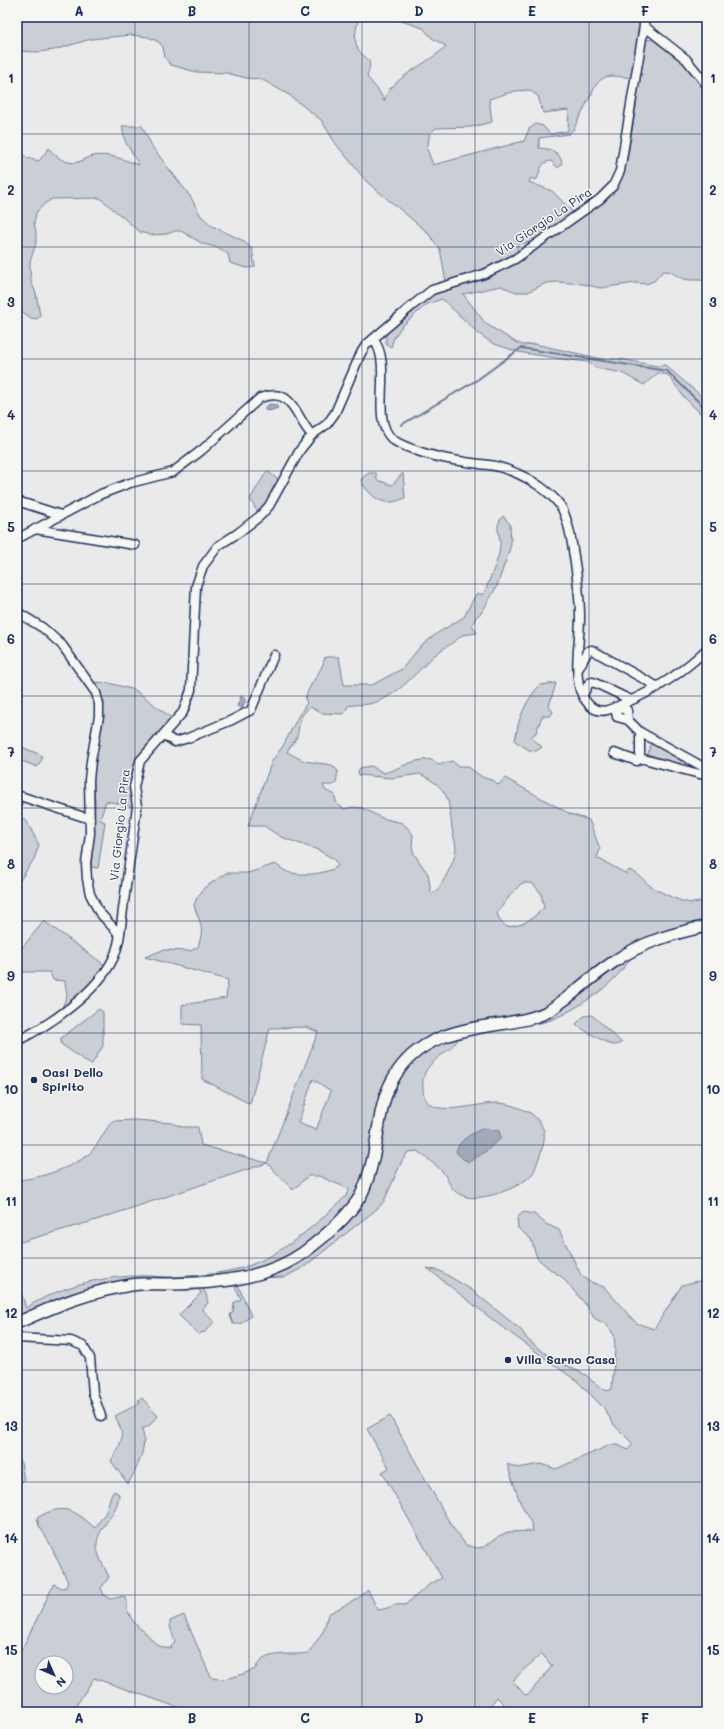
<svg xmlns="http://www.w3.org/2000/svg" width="724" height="1729" viewBox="0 0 724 1729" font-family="Mali,sans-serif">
<rect width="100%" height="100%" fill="#e9eae9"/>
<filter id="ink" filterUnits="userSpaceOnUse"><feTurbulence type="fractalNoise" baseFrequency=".025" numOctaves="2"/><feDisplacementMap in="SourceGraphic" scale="8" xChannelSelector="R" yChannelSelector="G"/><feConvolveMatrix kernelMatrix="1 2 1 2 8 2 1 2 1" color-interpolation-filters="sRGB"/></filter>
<g filter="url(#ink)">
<path fill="#caced5" stroke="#727e9a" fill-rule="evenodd" d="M17,17H360C356,25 353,40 358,49C366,62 374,55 367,77L379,91L384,101C386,96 388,90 392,87C408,70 430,62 446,46L432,38L423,28L389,17H641L633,77C618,79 607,70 596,85L573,130L569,134L539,138V148C551,149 560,151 562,164L558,168L551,161C540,162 541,170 537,179L535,180L531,178L529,182L552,191L573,212V215L534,242L518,244L517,255L499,265L446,282L440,249L426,231L367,182L336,144L321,120L289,95L261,79L246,78L227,73L196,72L171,65L165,58L163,47L159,42L148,37L131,35L91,39L54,50L38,52L17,51ZM529,90L538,96L543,113L569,110L568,131L550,134L543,126L536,124L529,129L524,141L433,165L427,149L430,133L436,128L471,127L492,122L489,99L515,91Z
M646,39L653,40L684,64L707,90V281C699,279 691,281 684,279C676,277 672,270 663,271L654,281L646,284L636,283L600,288L583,284L558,282L546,283L528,292H516L501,286L463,294L486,324L517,343L523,345L535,344L602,359H620L657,366L665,365L707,401V420L684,397L668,375L658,373L644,385L622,373L596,368L588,362L569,360L518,352L492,343L478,333L442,299L427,304L401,327L394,338L391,347L386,344V333L427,298L448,287L485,279L511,266L617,187L627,161L636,106L643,43Z
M122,126H142L153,148L190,196L201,216L212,226L242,240L252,249L255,267L247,268L230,263L228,254L219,248L203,244L181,231H175L167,234L150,235L140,232L100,198L52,199L44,204L36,213L34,223L36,232V243L30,262V271L31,282L36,293L40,316L37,319L31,318L20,310L17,313V148L27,158L39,161L49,148C55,157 67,165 78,162C83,161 88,157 93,156C108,153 125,160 139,165L125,141Z
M267,471L281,482L274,495L258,513L250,499Z
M369,473H376L377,480L392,485L403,473L405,498C384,508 373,499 361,482L362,478Z
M503,516L510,524L511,545L497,586L482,612L476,617L472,625L477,633L462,635C453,644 444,647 435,655C415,673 397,698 369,704C362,705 355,704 348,706L344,714L322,713L310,707C295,721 302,722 296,739C294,743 289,747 287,752L304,761L332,765L338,771L336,783L333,785H323L326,791L334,794L337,804L344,809L353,807L362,808L382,818L402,823L408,828L413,835L412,846L414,854L428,874L431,893L437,891C444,880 451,868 455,855C458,846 453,837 452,828C448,798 450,789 420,774L391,778L359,775L358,771L360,768L371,766L384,773C397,770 429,750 438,765L452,761L458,766H467L482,777L494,781L498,785L505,778L570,814L589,820L600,849L597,858L627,874L629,870C638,873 643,879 649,885C657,891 682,903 692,903C698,903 702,901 707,898V921L642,939C623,974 607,989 573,1009C559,1017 544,1025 527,1024C522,1024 516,1019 511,1016L460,1028C459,1032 459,1039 456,1042C444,1057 421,1063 423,1086C423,1090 423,1095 425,1098C434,1119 480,1102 499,1103C507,1103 527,1110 533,1115C549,1129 545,1141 539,1158C537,1162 536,1169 533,1173C523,1187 484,1201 467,1197C448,1192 451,1181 441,1170C434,1163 425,1157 417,1151L408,1152L402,1161L384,1201L378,1208L304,1267L285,1277L126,1282L17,1317V1283H18L26,1308C58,1287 98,1277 136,1276C147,1275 158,1277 169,1277C194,1276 221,1274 245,1267C282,1255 318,1223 346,1196L349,1189L319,1176H308L293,1190L267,1163L93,1221L17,1243V1180C38,1179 76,1167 91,1152C99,1143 105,1131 112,1121L136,1120L172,1123L182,1127H198L201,1145L267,1163L318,1032L306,1027L270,1028L250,1104L202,1079L201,1025L182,1024V1005L226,998L228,980L145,957L163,950L190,951L198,947C205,927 200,924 194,905L197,898L204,888L226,873H248L275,864C280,867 286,873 292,873C306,876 326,874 338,866L334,859L318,850L281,837L264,826H248L272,761L283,746L299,715L307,703L305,699C309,683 322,673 325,657H339L344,685H372L402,669L419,648L436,634L464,617L476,594H484C489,580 499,560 500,546C501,531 493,529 503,516ZM522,883H532L541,893L544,908C530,920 526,925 507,927L500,921L497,913L511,894ZM313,1079L331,1091L316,1130L298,1123Z
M96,682L109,683L135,690L174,720L138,760L135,807L106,801L100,820L105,822L98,868L91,867C93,845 95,824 95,802C95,794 93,786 94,778C96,746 110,713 96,682Z
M556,683L549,706L553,712L550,716H542L536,733L531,737L542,747L536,751L529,750L515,741C518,719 525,701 540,685Z
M651,743L681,760L679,765L648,754Z
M17,745L41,755L42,759L37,767L17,759Z
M17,795L24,797L19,817L26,820L39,845L34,859L17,885Z
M44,921L106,966L87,989L61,1010L67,996L65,981L53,980L50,972H22L17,969V954Z
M99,1009L103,1012V1046L91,1065L61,1044V1038Z
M592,1015L622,1043C619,1044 617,1045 613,1045C608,1044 579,1028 576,1024L584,1016Z
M523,1212L534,1214L546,1224L559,1230L581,1275L588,1281L604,1287L636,1323L654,1329L682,1285L702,1280L707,1281V1712H511L497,1697L485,1712H191L94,1678L72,1712H17V1659L54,1584L62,1588L66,1587L68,1582L47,1538L39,1526L37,1518C64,1502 74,1510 95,1528L106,1512L111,1495L114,1491L119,1494C118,1517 95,1527 97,1548C98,1557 105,1568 109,1577L101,1588L104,1595L110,1599L124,1596L127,1602V1609L131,1618L138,1627L145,1632L158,1646L170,1648L175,1642L170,1626V1621L184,1615L208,1671L212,1678C227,1681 241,1675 255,1669C264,1649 290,1656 309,1653L324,1630L328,1614L357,1599L368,1590L378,1610C389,1609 394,1603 405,1605L430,1584L442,1578L382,1472L389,1468L367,1429L390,1416L451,1525L466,1545L477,1548L484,1547L499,1536L508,1532L533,1531L531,1523L520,1502L507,1464L518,1468L540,1464L556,1469L610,1445H618L628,1450L633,1444L614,1425L604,1408L578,1382L498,1324L427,1268L440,1271L472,1290L521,1330L528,1340L543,1352L557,1361L586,1375L592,1381L607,1391L612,1389L615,1349L614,1335L607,1325L594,1318L587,1306L561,1276L551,1270L537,1258L531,1239L518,1228L517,1218ZM542,1654L552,1666L530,1693L525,1695L513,1681L522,1671ZM42,1663H66V1687H42Z
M233,1283H237L251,1316L240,1324H233L230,1315L233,1312L234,1303L241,1299Z
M197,1287H202L206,1294L208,1303L202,1309L214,1322L204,1333L202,1332L199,1335L179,1315L201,1293Z
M142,1398L158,1416L149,1426L142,1429C148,1448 137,1468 128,1484L111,1461C122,1442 126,1437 115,1416L140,1403L138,1400Z
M17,1458L21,1463L24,1480L17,1487Z"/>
<path fill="#a2aaba" stroke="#6c7995" d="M270,404L276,405L278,408L269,411L265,410V407Z
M241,696L246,699L242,708L237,706Z
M483,1128L499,1131L501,1138L485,1152L469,1162L463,1159L456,1152C459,1139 472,1134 483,1128Z"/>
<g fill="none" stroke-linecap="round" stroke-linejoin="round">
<path stroke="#6c7995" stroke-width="2" d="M401,425L477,380L521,348L667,371L707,410"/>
<g stroke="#1b2f5e" stroke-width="11">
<path id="street" d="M644,26L686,59L707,85
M373,339C394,363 369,418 392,439C398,444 407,447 415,450C436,458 458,461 480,464C486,465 493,465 499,467C521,473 546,487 560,505C567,516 570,532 572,544C576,568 580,592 580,617C580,640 574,667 580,690C582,696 587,704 593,708C603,715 615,707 625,703C656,690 683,672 707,649
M17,501L61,515
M35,529L135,545
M17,539L101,494L130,483L173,472L202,450L260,398C294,386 294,416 312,435
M17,612L43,628L62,645L96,693L99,704V716L91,761L89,780L90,834L86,863L87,879L90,894L99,912L119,934
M579,668L588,651L592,650L658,687
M583,695L589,683L593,682L631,700
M628,720L627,710L615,707L617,717L628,720L640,732L707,769
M640,732V758L707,776
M164,735L175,742L188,738L232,720L251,710L274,655
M614,753L637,761L640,758
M17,795L90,819
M17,1041C50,1025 96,993 113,959C121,942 121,921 124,902C128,870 133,838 137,806L134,787L140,761L183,712L191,690L196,586L203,566L218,546L238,533L260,516L269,506L300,450L312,435L327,424L335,413L361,353L366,345L413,305L432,290L484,274L515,259L600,199L613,186L620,171L644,26V17
M17,1338L71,1341L83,1346L90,1358L93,1393L101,1416"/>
</g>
<g stroke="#1b2f5e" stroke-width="14">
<path id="secondary" d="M17,1323C54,1306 91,1291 131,1285C144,1283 157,1284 170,1284C215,1283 265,1280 303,1253C323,1238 348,1218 361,1195C367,1183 371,1168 374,1154C379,1129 380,1102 393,1079C416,1038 457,1030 500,1024C517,1021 534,1019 549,1011C555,1007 561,1002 567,998C583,985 598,972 615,961C642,942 675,933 707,926"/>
</g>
<use href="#street" stroke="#f6f6f2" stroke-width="8"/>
<use href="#secondary" stroke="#f6f6f2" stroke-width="11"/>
</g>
</g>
<path fill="none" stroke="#1b2f5e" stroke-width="1" stroke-opacity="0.55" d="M135,17V1712M249,17V1712M362,17V1712M475,17V1712M589,17V1712M17,134H707M17,247H707M17,359H707M17,471H707M17,584H707M17,696H707M17,808H707M17,921H707M17,1033H707M17,1145H707M17,1258H707M17,1370H707M17,1482H707M17,1595H707"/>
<g fill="#1b2f5e" stroke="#f6f6f2" stroke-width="1.5">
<circle cx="34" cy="1080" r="4"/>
<circle cx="508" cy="1360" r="4"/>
</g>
<g text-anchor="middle" stroke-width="3" stroke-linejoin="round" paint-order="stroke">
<g font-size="12" fill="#1b2f5e" stroke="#f6f6f2">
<text transform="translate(544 222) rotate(-34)" y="4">Via Giorgio La Pira</text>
<text transform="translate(120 825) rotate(-84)" y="4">Via Giorgio La Pira</text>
</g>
<g font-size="12" font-weight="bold" fill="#1b2f5e" stroke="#f6f6f2" text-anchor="start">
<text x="42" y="1077">Oasi Dello<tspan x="42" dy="14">Spirito</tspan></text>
<text x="516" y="1364">Villa Sarno Casa</text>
</g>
</g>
<rect width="724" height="1729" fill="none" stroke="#f6f6f2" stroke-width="44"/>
<g transform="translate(54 1675) rotate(135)"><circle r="19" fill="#f6f6f2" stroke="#9ea6b7"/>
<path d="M0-3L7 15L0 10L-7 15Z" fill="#1b2f5e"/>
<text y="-6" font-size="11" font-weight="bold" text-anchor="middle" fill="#1b2f5e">N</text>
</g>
<rect x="22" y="22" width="680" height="1685" fill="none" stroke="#1b2f5e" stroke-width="1.5"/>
<g font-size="13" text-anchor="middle" font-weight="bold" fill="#1b2f5e">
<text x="79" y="16">A</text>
<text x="192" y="16">B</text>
<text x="305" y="16">C</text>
<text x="419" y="16">D</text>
<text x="532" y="16">E</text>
<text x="645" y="16">F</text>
<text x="11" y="83">1</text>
<text x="713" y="83">1</text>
<text x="11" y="195">2</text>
<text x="713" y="195">2</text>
<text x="11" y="307">3</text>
<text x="713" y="307">3</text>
<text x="11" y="420">4</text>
<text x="713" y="420">4</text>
<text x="11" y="532">5</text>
<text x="713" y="532">5</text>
<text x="11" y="644">6</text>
<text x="713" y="644">6</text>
<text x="11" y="757">7</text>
<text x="713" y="757">7</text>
<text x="11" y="869">8</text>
<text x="713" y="869">8</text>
<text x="11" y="981">9</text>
<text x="713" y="981">9</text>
<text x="11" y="1094">10</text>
<text x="713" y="1094">10</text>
<text x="11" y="1206">11</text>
<text x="713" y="1206">11</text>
<text x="11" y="1318">12</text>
<text x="713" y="1318">12</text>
<text x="11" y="1431">13</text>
<text x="713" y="1431">13</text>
<text x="11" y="1543">14</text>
<text x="713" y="1543">14</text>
<text x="11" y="1655">15</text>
<text x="713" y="1655">15</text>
<text x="79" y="1723">A</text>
<text x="192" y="1723">B</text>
<text x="305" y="1723">C</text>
<text x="419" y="1723">D</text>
<text x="532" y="1723">E</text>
<text x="645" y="1723">F</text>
</g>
</svg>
